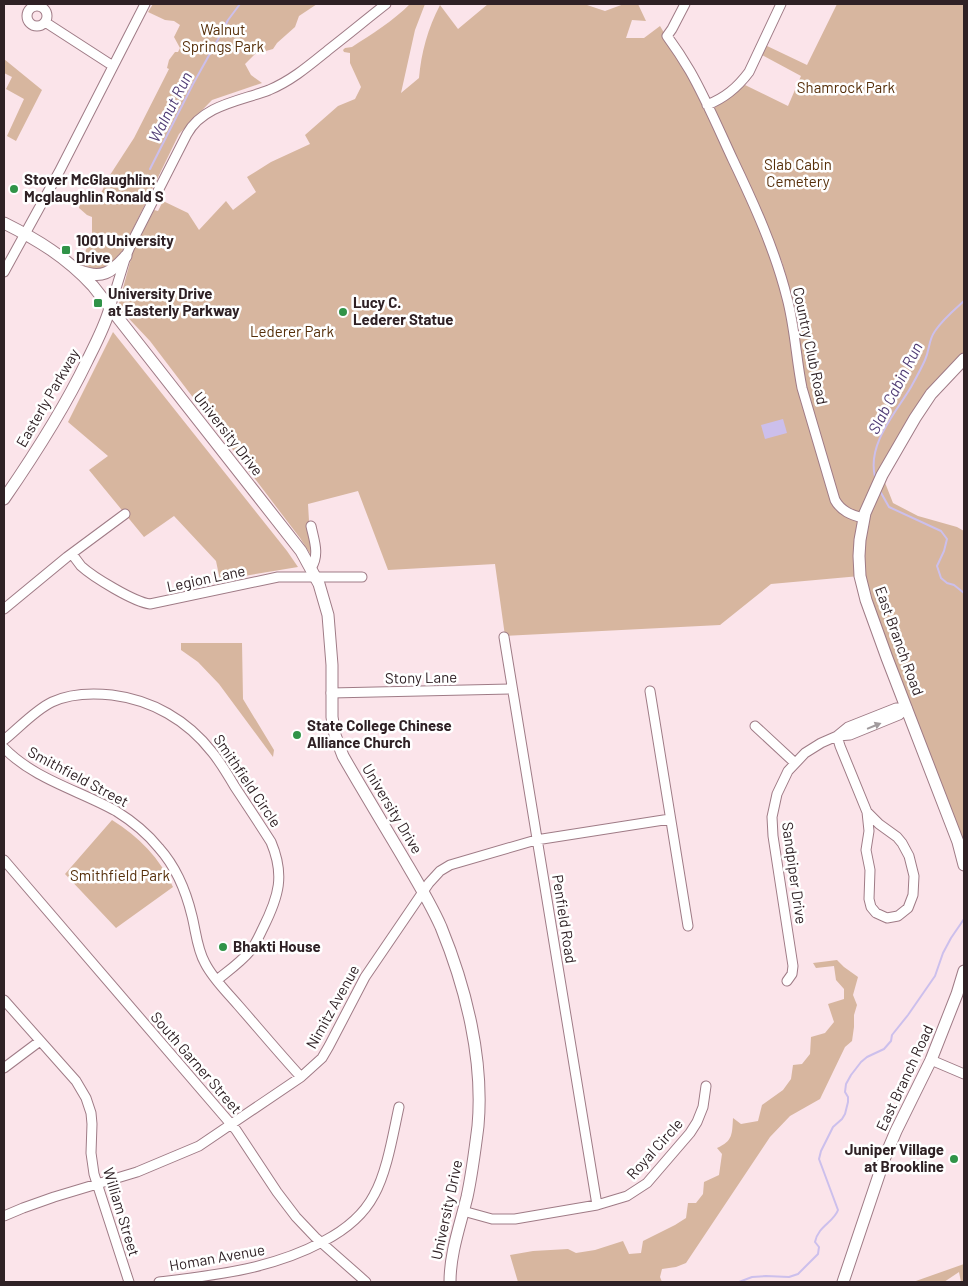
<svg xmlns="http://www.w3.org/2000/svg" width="968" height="1286" viewBox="0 0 968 1286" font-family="Barlow,sans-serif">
<rect width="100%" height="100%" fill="#fbe4ea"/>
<path fill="#d7b69f" d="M153,4H317L299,16L295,27L277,43L273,49L255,54L245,64L251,75L262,83L212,100L179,134L118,260L102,272L83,267L85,263L81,259L83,257L92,236V217L87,215L79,208L81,199L100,195L110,175L134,138L169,69L167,68L169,60L175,52H178L180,48L174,37L180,25L174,21L165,20L148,12Z
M410,4H425L415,30L401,93L419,78C421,53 428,28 440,5L458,29L488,4H584L605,11L624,4H638L646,21L632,20L626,38H644L660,26L707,105L776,261L796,339L803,337L782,262L753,195L714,108L732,96L745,85L788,106L801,76L760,54L765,45L807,65L837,4H964V359L954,370L882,475L893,503L918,516L957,527L964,531V861L860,576L771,584L720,625L505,636L495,564L388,570L358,491L308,504L311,555L300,538L150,341L118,307L133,251L154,210L158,211L163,201L188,213L199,230L226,201L233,210L256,192L247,177L271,162L310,144L305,135L338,106L355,99L361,87L350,63V53L344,52L343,50L345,48L352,47C372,34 393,21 410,4Z
M4,59L42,90L16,141L7,136L24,99L6,89L12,77L4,73Z
M113,332L287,551L298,567L220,580L216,561L174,516L144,537L89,470L108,456L68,422Z
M181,643H242L243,699L274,750L273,757L219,684L198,662L181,650Z
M112,820C139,837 160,858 173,887L116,928L65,874Z
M837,960L844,967L858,977L853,995L857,1005L854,1015V1027L852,1041L845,1047L820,1099L790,1116L770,1137L686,1263L676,1267L662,1269L660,1277L662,1282H518L510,1255L533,1251L568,1249L576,1253L595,1250L623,1241L629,1254L641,1253L643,1241L675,1225L686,1218L688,1203H696L703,1194L704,1182L719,1175L722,1154L717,1148C733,1141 732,1134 733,1118L741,1124L758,1121L762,1105L783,1090L791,1079L793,1065L802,1064L810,1054L811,1037L825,1033L834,1022L828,1004L844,999V989L836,980L834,966L816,968L813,963Z
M964,1264V1282H961L959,1272L944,1282H913Z"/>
<path fill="#ccbfec" d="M783,419L787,433L765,439L761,425Z"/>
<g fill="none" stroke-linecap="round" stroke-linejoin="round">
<path stroke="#ccbfec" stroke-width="2" d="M150,169L193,84L221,34L228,20L240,4
M875,477C867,444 895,414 911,387C916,378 921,369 925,360C930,349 928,341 935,331C943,319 954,310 964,301
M880,491L889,507L941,531L947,539L944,551L937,566L941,578L947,583L954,585L964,593
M739,1282L752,1277L766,1276L789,1277L798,1274L818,1254L819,1247L815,1242C818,1226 834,1222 838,1210L819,1159L821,1151L833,1127L842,1119L845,1114L848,1102V1097L845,1092L846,1084L851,1075L861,1062L867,1057L884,1049L891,1041L892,1035L908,1015L935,976L943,953L951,938L964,919"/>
<g stroke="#9f7b86" stroke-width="11">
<path id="minor" d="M685,4L672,29L667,36C675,47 683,59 690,71C706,99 719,130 733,160C754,204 775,250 787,298C795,328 796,358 802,388L835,500C841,511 851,515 863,518
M27 16a10 10 0 1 1 20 0a10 10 0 1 1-20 0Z
M45,22L113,66
M707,105C725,98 737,88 749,72L781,4
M4,272L59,172L145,4
M110,308L126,256L132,242L187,134C203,105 240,101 269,90C293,80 312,63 332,47C350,33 368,18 386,4
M311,526C314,540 320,555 311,568
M72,554C75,558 78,562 81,566C93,577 134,602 150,604L278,577H362
M4,609L67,557L125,514
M504,637L597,1205
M650,691L688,926
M331,693L512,689
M755,726L795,763
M837,736L840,746L867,812L869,831L866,850L870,870L869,899L871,907L876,913L887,918L898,916L908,908L913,895L914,876L909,856L902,843L897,837L879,824L867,812
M838,736L850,735L899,715L907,708
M4,740C18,729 35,710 52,702C69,694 93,693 112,695C152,700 187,720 212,752C221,763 228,775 235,787C247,805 259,823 271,842C285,875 279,896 263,928C259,936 256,944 250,951C241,962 228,971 217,980
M4,748C34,779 78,790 116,811C132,821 147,833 159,848C176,867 186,891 192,916C196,932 197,949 205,963C213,979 227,992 238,1005C259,1029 279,1053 301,1077
M4,860L236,1130L277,1192L296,1217L315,1237L366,1282
M787,981L792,974L793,966L773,836L772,817L777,794L788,771L805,753L821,743L837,736L848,727L896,708H907
M4,1000L76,1081L86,1098L91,1113L92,1124L91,1153L94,1174L129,1282
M931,1060L964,1074
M4,1068L40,1041
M463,1211L492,1219H515L597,1205L627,1196L647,1183L690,1133L697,1122L703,1107L706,1086
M4,1216L23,1208L54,1197L137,1172L199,1146L301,1077L322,1058L329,1046L365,977L429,883L440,871L450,865L536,840L670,819
M159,1282C217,1275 272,1269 324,1241C345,1230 363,1216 374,1195C387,1172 393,1134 399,1107"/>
</g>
<g stroke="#9f7b86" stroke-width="13">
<path id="major" d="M4,223C38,240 66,257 93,286L301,551L319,584L328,615L332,665V717L335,735L343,756C362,789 382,822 401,854C415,878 430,902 441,927C466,988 484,1060 478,1126C475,1150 472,1174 467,1197C460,1226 450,1253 450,1282
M80,271C102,279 111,273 126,256
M964,359L931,394L915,418L882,475L865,513L860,540L859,556L860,576L866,600L887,658L958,842L964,865
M4,499C35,454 64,409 87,361C96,343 105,326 110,308
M843,1282L885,1157L896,1131L931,1060L957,994L964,971"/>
</g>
<use href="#minor" stroke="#fff" stroke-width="9"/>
<use href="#major" stroke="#fff" stroke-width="11"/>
</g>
<defs><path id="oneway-solid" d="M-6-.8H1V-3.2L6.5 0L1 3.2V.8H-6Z" transform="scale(1.25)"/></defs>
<use fill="#a19b9d" href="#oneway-solid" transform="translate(874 726) rotate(-22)"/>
<g fill="#309348" stroke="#fff" stroke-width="2">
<circle cx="14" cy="189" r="5"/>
<rect x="61" y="245" width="10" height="10" rx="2.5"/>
<rect x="93" y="298" width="10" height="10" rx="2.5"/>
<circle cx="343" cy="312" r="5"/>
<circle cx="297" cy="735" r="5"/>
<circle cx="223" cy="947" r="5"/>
<circle cx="954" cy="1159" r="5"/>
</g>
<g text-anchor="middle" stroke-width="5" stroke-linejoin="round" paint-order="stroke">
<g font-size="15" fill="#562f0a" stroke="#fff">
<text x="223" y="35">Walnut<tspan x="223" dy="17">Springs Park</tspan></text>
<text x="846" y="93">Shamrock Park</text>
<text x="798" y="170">Slab Cabin<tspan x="798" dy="17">Cemetery</tspan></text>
<text x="292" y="337">Lederer Park</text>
<text x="120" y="881">Smithfield Park</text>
</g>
<g font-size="15" font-weight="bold" fill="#2f2125" stroke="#fff" text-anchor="start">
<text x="24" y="185">Stover McGlaughlin:<tspan x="24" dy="17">Mcglaughlin Ronald S</tspan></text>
<text x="76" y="246">1001 University<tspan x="76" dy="17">Drive</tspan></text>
<text x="108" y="299">University Drive<tspan x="108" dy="17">at Easterly Parkway</tspan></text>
<text x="353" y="308">Lucy C.<tspan x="353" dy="17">Lederer Statue</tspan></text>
<text x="307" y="731">State College Chinese<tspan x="307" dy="17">Alliance Church</tspan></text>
<text x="233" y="952">Bhakti House</text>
<text x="944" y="1155" text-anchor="end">Juniper Village<tspan x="944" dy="17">at Brookline</tspan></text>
</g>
<g font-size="15" fill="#2f2125" stroke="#fff">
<text transform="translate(810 346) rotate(78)" y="5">Country Club Road</text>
<text transform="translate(48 398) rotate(-60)" y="5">Easterly Parkway</text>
<text transform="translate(228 434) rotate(52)" y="5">University Drive</text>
<text transform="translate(206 579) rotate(-12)" y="5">Legion Lane</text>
<text transform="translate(899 641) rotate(70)" y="5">East Branch Road</text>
<text transform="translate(421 678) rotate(-1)" y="5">Stony Lane</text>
<text transform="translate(78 777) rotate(28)" y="5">Smithfield Street</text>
<text transform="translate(247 781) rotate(56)" y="5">Smithfield Circle</text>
<text transform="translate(392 809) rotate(59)" y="5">University Drive</text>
<text transform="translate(794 873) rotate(82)" y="5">Sandpiper Drive</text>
<text transform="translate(564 919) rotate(81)" y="5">Penfield Road</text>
<text transform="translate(333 1007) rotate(-61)" y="5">Nimitz Avenue</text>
<text transform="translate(196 1063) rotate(49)" y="5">South Garner Street</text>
<text transform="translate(905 1078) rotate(-65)" y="5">East Branch Road</text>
<text transform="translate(655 1149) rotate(-48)" y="5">Royal Circle</text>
<text transform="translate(447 1210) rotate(-78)" y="5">University Drive</text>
<text transform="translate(121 1212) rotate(73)" y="5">William Street</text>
<text transform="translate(217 1258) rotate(-10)" y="5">Homan Avenue</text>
</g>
<g font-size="16" font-style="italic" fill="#503c75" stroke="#fff">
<text transform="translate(170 107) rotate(-63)" y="6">Walnut Run</text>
<text transform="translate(895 388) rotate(-63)" y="6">Slab Cabin Run</text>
</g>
</g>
<rect width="968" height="1286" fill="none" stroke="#2f2125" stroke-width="10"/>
</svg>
